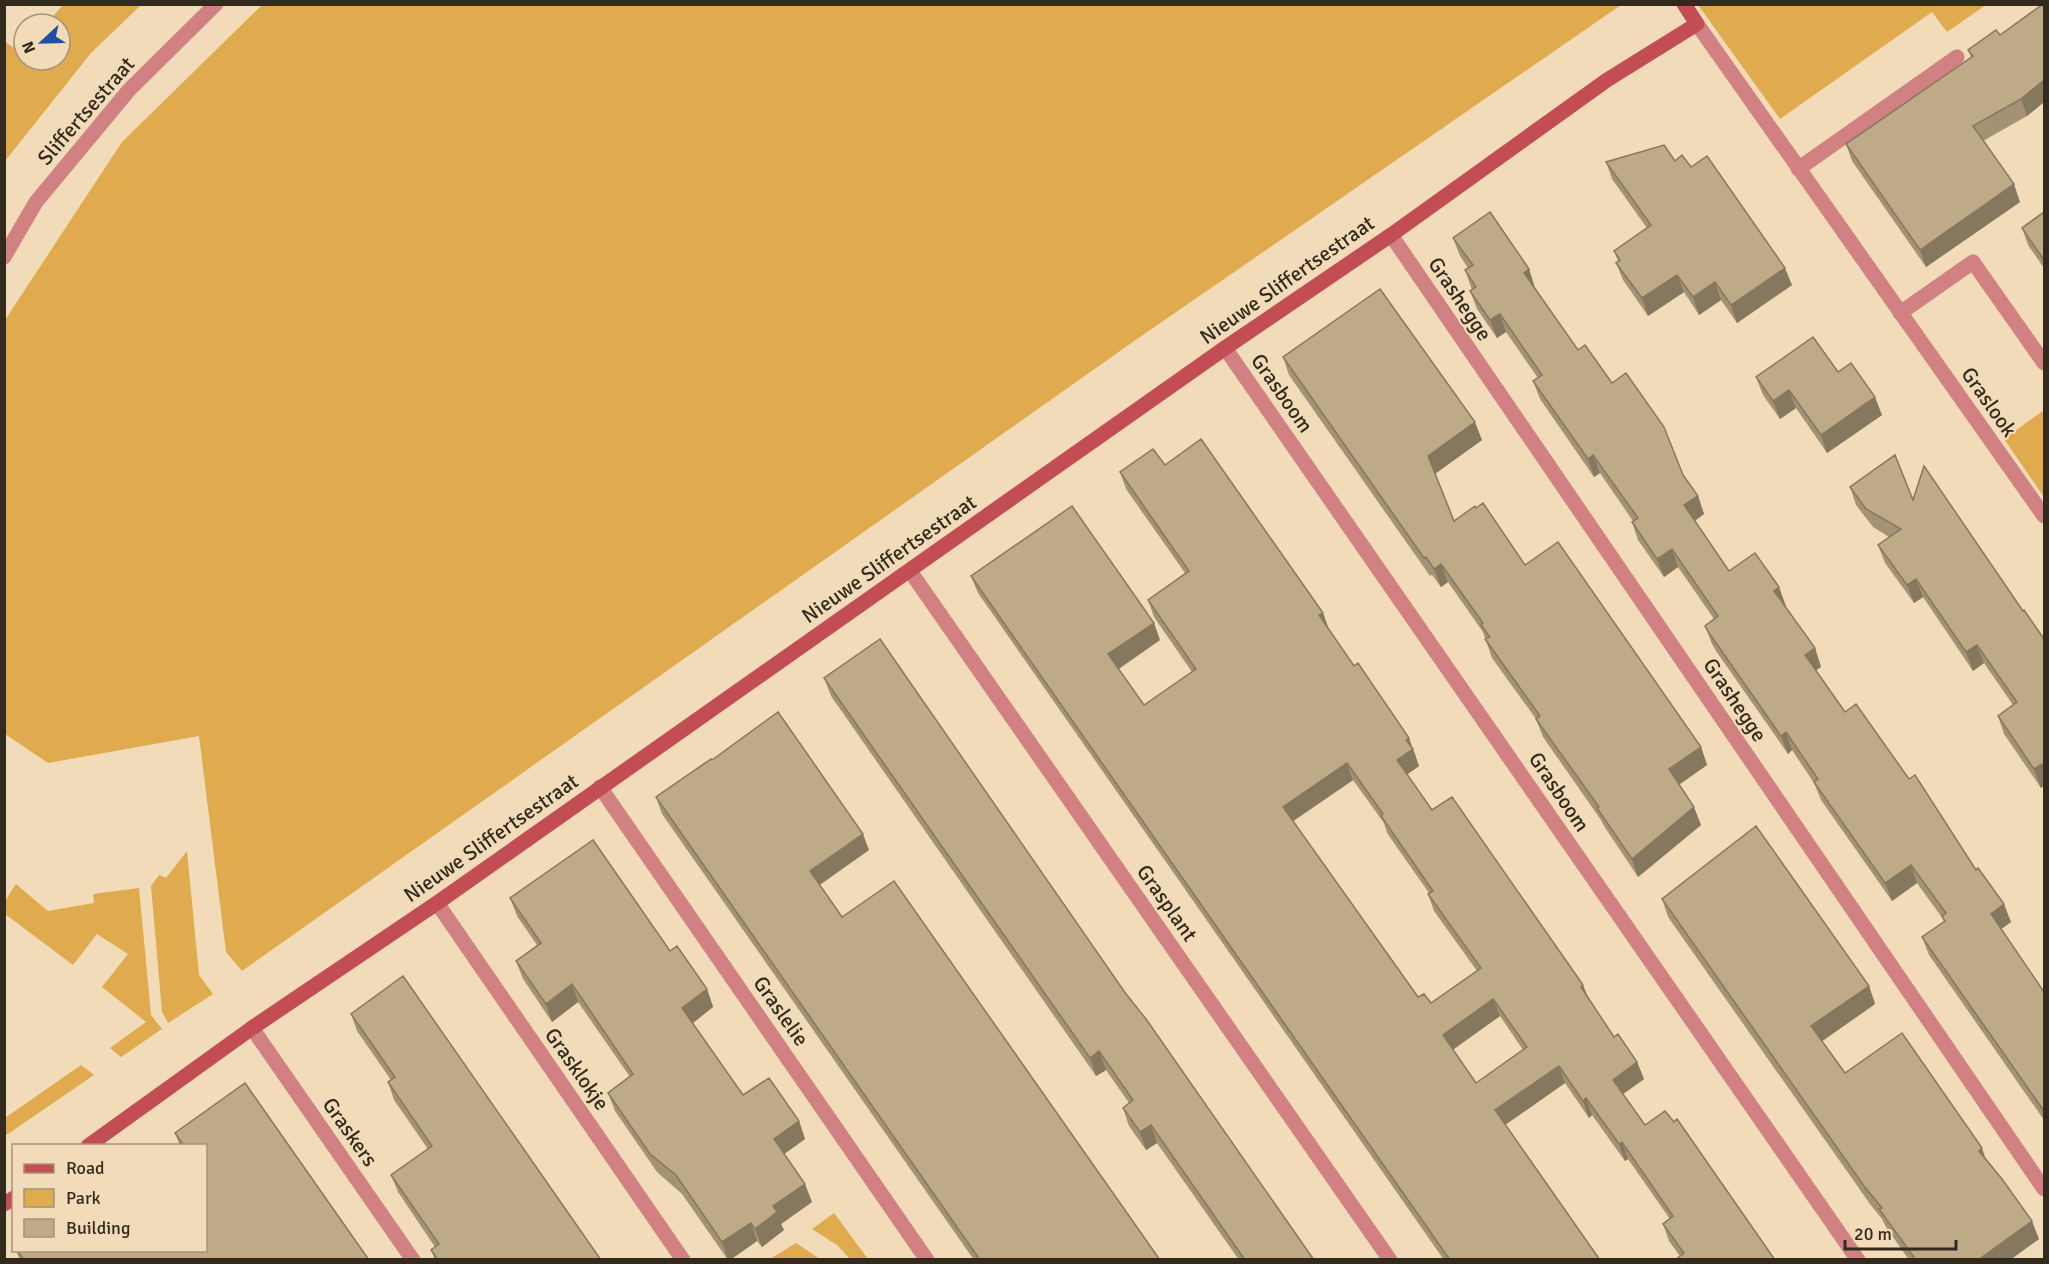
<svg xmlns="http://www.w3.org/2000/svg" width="2049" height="1264" viewBox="0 0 2049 1264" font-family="Signika,sans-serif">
<rect width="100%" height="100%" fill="#f2dbb8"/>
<path fill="#e0ab4e" d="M63,5H141L91,53L5,161V42L21,52L24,50V60H60V24H46Z
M262,5V4L1621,5L1127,346L242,971L226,952L199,736L48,763L5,734V320L122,142Z
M1698,5H1986L1947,32L1932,12L1780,119Z
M2044,410V497L2004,439Z
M187,851L199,975L213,994L168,1023L162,1012L151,886L159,875L166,878Z
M16,884L48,911L94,903L93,894L139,888L151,1015L162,1029L121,1057L110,1048L146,1022L102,987L128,954L97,934L73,965L5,914V901Z
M81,1065L94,1075L5,1136V1118Z
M834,1213L868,1259H850L837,1245L812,1229Z
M796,1243L820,1259H770Z"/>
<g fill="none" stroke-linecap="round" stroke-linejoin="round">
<path stroke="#d18182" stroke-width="15" d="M1798,169L1957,57
M1900,313L1973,262L2044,363"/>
<path stroke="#d18182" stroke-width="15" d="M1697,24L2044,516
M1391,235L2044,1189
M4,257L36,202L129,90L216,4
M1225,348L1858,1260
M910,571L1390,1260
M600,787L927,1260
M437,903L683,1260
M252,1028L413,1260"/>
<path stroke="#c24d55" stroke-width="15" d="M88,1146L252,1028L437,903L1225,348L1391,235L1607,80L1697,24L1684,4
M4,1204L14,1198"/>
</g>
<path fill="#a49275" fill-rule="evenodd" d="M2044,4V102L2027,116L1983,141L2020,202L1926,267L1852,161L1846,144L1971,57L1968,50L2000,35Z
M1675,161L1691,167L1792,285L1737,323L1721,300L1699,315L1684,292L1648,316L1623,280L1616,263L1618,261L1614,251L1647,228L1612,179L1606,162Z
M2044,212V268L2028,245L2022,228Z
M1453,238L1529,269L1535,288L1578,350L1612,383L1683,475L1698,496L1704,514L1695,521L1729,571L1786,606H1785L1815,648L1821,667L1816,670L1845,712L1909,779L1976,870L2011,922L2001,929L2044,992V1120L1929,955L1922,937L1944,922L1943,919L1917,883L1892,901L1821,800L1814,783L1792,750L1788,754L1716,651L1712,644L1705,626L1714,619L1678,567L1664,577L1638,540L1632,522L1633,521L1600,473L1594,477L1540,399L1533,381L1538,378L1506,332L1497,338L1477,309L1470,291L1472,290L1465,270L1468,268L1460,256Z
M1283,357L1482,440L1435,473L1454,521L1525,565L1701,747L1707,765L1679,785L1701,825L1638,877L1604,826L1601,820L1543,737L1536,719L1492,658L1483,632L1448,582L1441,587L1432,575L1430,576L1289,375Z
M1838,372L1882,415L1827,453L1796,408L1780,419L1763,395L1756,377Z
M1165,465L1323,613L1329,630L1416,755H1415L1419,766L1407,774L1432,810L1588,998L1614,1037L1637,1062L1644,1079L1623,1094L1645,1125L1775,1260L1680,1256L1669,1241L1663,1224L1670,1219L1628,1159L1625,1161L1592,1115L1589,1118L1565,1083L1505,1125L1600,1260H1444L978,593L971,576L1160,640L1119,669L1144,705L1192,672L1154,617L1148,600L1185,573L1126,489L1120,472ZM1353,780L1384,823L1387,833L1429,893L1428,894L1434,911L1477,971L1431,1003L1418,997L1293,821ZM1500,1016L1523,1050L1476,1083L1453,1050Z
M1850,487L1913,500L2023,611L2044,639V785L2041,788L2004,734L1998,716L2013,705L1984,663L1973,671L1923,597L1914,603L1885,563L1878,545L1889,537L1873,527L1856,505Z
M824,678L1126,994L1314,1260H1239L1157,1143L1146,1150L1129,1126L1123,1108L1129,1103L1106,1070L1096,1076L831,696Z
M656,797L869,850L820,885L842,917L1160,1260H974L662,814Z
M510,898L670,951L707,989L713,1007L693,1023L743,1095L799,1121L805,1139L784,1154L812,1202L781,1224L784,1230L762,1247L757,1241L730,1260H728L682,1194L657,1172L615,1111L608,1093L630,1077L578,1002L552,1022L523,979L516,961L537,945L517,916Z
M1662,899L1869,986L1875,1004L1822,1041L1845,1073L1986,1158L2039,1239L2010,1260H1909L1886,1227L1882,1219L1870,1204L1668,917Z
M351,1014L601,1260H435L431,1250L435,1247L398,1192L391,1175L428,1149L394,1100L388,1082L391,1080L357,1031Z
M245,1083L369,1260H20L16,1251H206V1146H180L175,1133Z"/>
<path fill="#86775f" d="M2044,80V102L2027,116L2021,99Z
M2014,184L2020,202L1926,267L1920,250Z
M1785,268L1792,285L1737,323L1731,305Z
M1529,269L1535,288L1530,291L1524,273Z
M1677,275L1684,292L1648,316L1642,298Z
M1715,282L1721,300L1699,315L1693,297Z
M1500,314L1506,332L1497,338L1490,320Z
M1789,390L1796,408L1780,419L1773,401Z
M1875,397L1882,415L1827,453L1821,435Z
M1475,422L1482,440L1435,474L1428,456Z
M1593,455L1600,473L1594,477L1588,459Z
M1698,496L1704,514L1691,523L1684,505Z
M1672,549L1678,567L1664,577L1657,559Z
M1441,564L1448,582L1441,587L1434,569Z
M1916,579L1923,597L1914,603L1907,585Z
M1779,587L1786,606L1781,609L1774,591Z
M1323,613L1329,630L1319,615Z
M1154,623L1160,640L1115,671L1108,654Z
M1977,645L1984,663L1973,671L1966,652Z
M1815,648L1821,667L1812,673L1805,655Z
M1786,732L1792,750L1788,754L1781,736Z
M1409,738L1419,766L1404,777L1397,760L1406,740Z
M1701,747L1707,765L1675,787L1669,769Z
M1347,763L1353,780L1289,824L1283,807Z
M2042,764L2044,771V785L2041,788L2034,769Z
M1694,807L1701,825L1638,877L1632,859Z
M863,834L869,850L816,887L810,871Z
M1911,865L1917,883L1892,901L1885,883Z
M2004,904L2011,922L1997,932L1991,914Z
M572,984L578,1002L552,1022L546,1004Z
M1583,985L1590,1002L1581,987Z
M1869,986L1875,1004L1818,1044L1811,1026Z
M707,989L713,1007L689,1026L682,1008Z
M1493,999L1500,1016L1449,1052L1443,1035Z
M1099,1051L1106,1070L1096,1076L1090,1058Z
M1637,1062L1644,1079L1619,1097L1613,1080Z
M1559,1066L1565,1083L1502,1127L1495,1110Z
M1586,1098L1592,1115L1589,1118L1583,1101Z
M799,1121L805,1139L780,1157L774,1139Z
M1151,1125L1157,1143L1146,1150L1140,1132Z
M1622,1142L1628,1159L1625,1161L1619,1144Z
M1982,1148L1988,1166L1979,1151Z
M805,1184L812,1202L781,1224L784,1230L762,1247L755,1229L773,1206Z
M2032,1221L2039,1239L2010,1260H1978Z
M751,1223L757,1241L730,1260H728L722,1242Z"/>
<path fill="#bfaa88" stroke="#86775f" stroke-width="1.5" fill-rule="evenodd" d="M2043,4H2044V80L2021,99L1973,126L2014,184L1920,250L1846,144L1973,56L1968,50L1996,30L2000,35Z
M1664,145L1675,161L1682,155L1691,167L1707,156L1785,268L1731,305L1715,282L1693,297L1677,275L1642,298L1616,263L1620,260L1614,251L1651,225L1606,162Z
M1490,212L1529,269L1524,273L1578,350L1585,345L1612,383L1626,373L1664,427L1683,475L1698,496L1684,505L1729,571L1755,553L1779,587L1774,591L1815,648L1805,655L1845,712L1856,704L1909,779L1915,775L1976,870L1978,868L2004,904L1991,914L2044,992V1111L1922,937L1945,921L1942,916L1946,913L1911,865L1885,883L1814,782L1818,779L1786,732L1781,736L1709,633L1705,626L1718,616L1672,549L1657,559L1632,522L1638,518L1593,455L1588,459L1533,381L1542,375L1500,314L1490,320L1470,291L1476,287L1465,270L1473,265L1453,238Z
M2044,212V260L2022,228Z
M1380,289L1475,422L1428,456L1454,521L1475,506L1476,508L1483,503L1525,565L1558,542L1701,747L1669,769L1694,807L1632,859L1597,808L1599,807L1536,719L1540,716L1485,639L1490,637L1481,625L1483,623L1441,564L1434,569L1426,557L1424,558L1283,357Z
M1813,337L1838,372L1851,363L1875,397L1821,435L1789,390L1773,401L1756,377Z
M1201,439L1323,613L1319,615L1354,666L1358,663L1409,738L1406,740L1413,749L1397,760L1432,810L1452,797L1583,985L1581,987L1614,1037L1618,1034L1637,1062L1613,1080L1645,1125L1665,1111L1674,1122L1677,1119L1775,1260H1675L1684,1253L1663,1224L1673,1216L1622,1142L1619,1144L1586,1098L1583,1101L1559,1066L1495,1110L1600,1260H1450L971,576L1072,506L1154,623L1108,654L1144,705L1196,669L1148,600L1189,571L1120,472L1153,449L1165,465ZM1347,763L1383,814L1381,816L1433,891L1428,894L1481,968L1431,1003L1424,994L1418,997L1283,807ZM1493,999L1527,1047L1476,1083L1443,1035Z
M1895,455L1913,500L1924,466L2023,611L2024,610L2044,639V768L2042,764L2034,769L1998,716L2017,702L1977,645L1966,652L1916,579L1907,585L1878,545L1901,529L1866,509L1850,487Z
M880,639L1126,994L1146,1019L1314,1260H1245L1151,1125L1140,1132L1123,1108L1133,1100L1099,1051L1090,1058L824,678Z
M778,712L863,834L810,871L842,917L894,881L1160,1260H980L656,797L708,761L711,759L712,760Z
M1756,826L1869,986L1811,1026L1845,1073L1902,1033L1982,1148L1979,1151L2002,1179L2032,1221L1978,1260H1916L1879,1209L1882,1208L1864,1186L1662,899Z
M593,840L670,951L677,946L707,989L682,1008L743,1095L769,1078L799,1121L774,1139L805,1184L773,1206L777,1212L755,1229L751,1223L722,1242L676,1175L650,1154L608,1093L633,1074L572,984L546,1004L516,961L541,943L510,898Z
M403,976L601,1260H438L431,1250L439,1244L391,1175L432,1146L388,1082L395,1077L351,1014Z
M245,1083L369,1260H24L18,1251H206V1146H184L175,1133Z"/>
<g text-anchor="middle" stroke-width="4.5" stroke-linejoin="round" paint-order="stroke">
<g font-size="21" fill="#322a1c" stroke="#f2dbb8">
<text transform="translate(86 111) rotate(-49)" y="7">Sliffertsestraat</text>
<text transform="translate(1287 280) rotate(-35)" y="7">Nieuwe Sliffertsestraat</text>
<text transform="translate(1460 299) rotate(56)" y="7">Grashegge</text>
<text transform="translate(1282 393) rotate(55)" y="7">Grasboom</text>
<text transform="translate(1989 402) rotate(55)" y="7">Graslook</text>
<text transform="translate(889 559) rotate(-35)" y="7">Nieuwe Sliffertsestraat</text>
<text transform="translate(1735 700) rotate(56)" y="7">Grashegge</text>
<text transform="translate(1559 792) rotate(56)" y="7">Grasboom</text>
<text transform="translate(491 838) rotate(-35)" y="7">Nieuwe Sliffertsestraat</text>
<text transform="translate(1167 903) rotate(55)" y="7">Grasplant</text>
<text transform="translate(781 1011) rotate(55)" y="7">Graslelie</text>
<text transform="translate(577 1069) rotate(55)" y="7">Grasklokje</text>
<text transform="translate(350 1132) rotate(55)" y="7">Graskers</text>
</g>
</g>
<rect width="2049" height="1264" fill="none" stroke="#322a1c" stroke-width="12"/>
<rect x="12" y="1144" width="195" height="108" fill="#f2dbb8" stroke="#a5947a" stroke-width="1.5"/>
<rect x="24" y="1164" width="30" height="9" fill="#c24d55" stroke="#a5947a" stroke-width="1.5"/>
<text x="66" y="1174" font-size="18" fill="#322a1c">Road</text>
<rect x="24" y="1189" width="30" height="18" fill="#e0ab4e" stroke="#a5947a" stroke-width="1.5"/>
<text x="66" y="1204" font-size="18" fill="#322a1c">Park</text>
<rect x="24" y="1219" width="30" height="18" fill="#bfaa88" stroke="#a5947a" stroke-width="1.5"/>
<text x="66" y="1234" font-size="18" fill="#322a1c">Building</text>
<g transform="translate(42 42) rotate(248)"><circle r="28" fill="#f2dbb8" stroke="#a5947a" stroke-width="1.5"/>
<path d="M0-4.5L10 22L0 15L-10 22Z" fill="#1c52a4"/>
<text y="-9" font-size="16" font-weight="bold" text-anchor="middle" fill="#322a1c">N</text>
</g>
<path d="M1845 1240v9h111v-9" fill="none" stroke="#322a1c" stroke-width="3"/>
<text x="1854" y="1240" font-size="18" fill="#322a1c" stroke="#f2dbb8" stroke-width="4.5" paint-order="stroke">20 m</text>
</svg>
